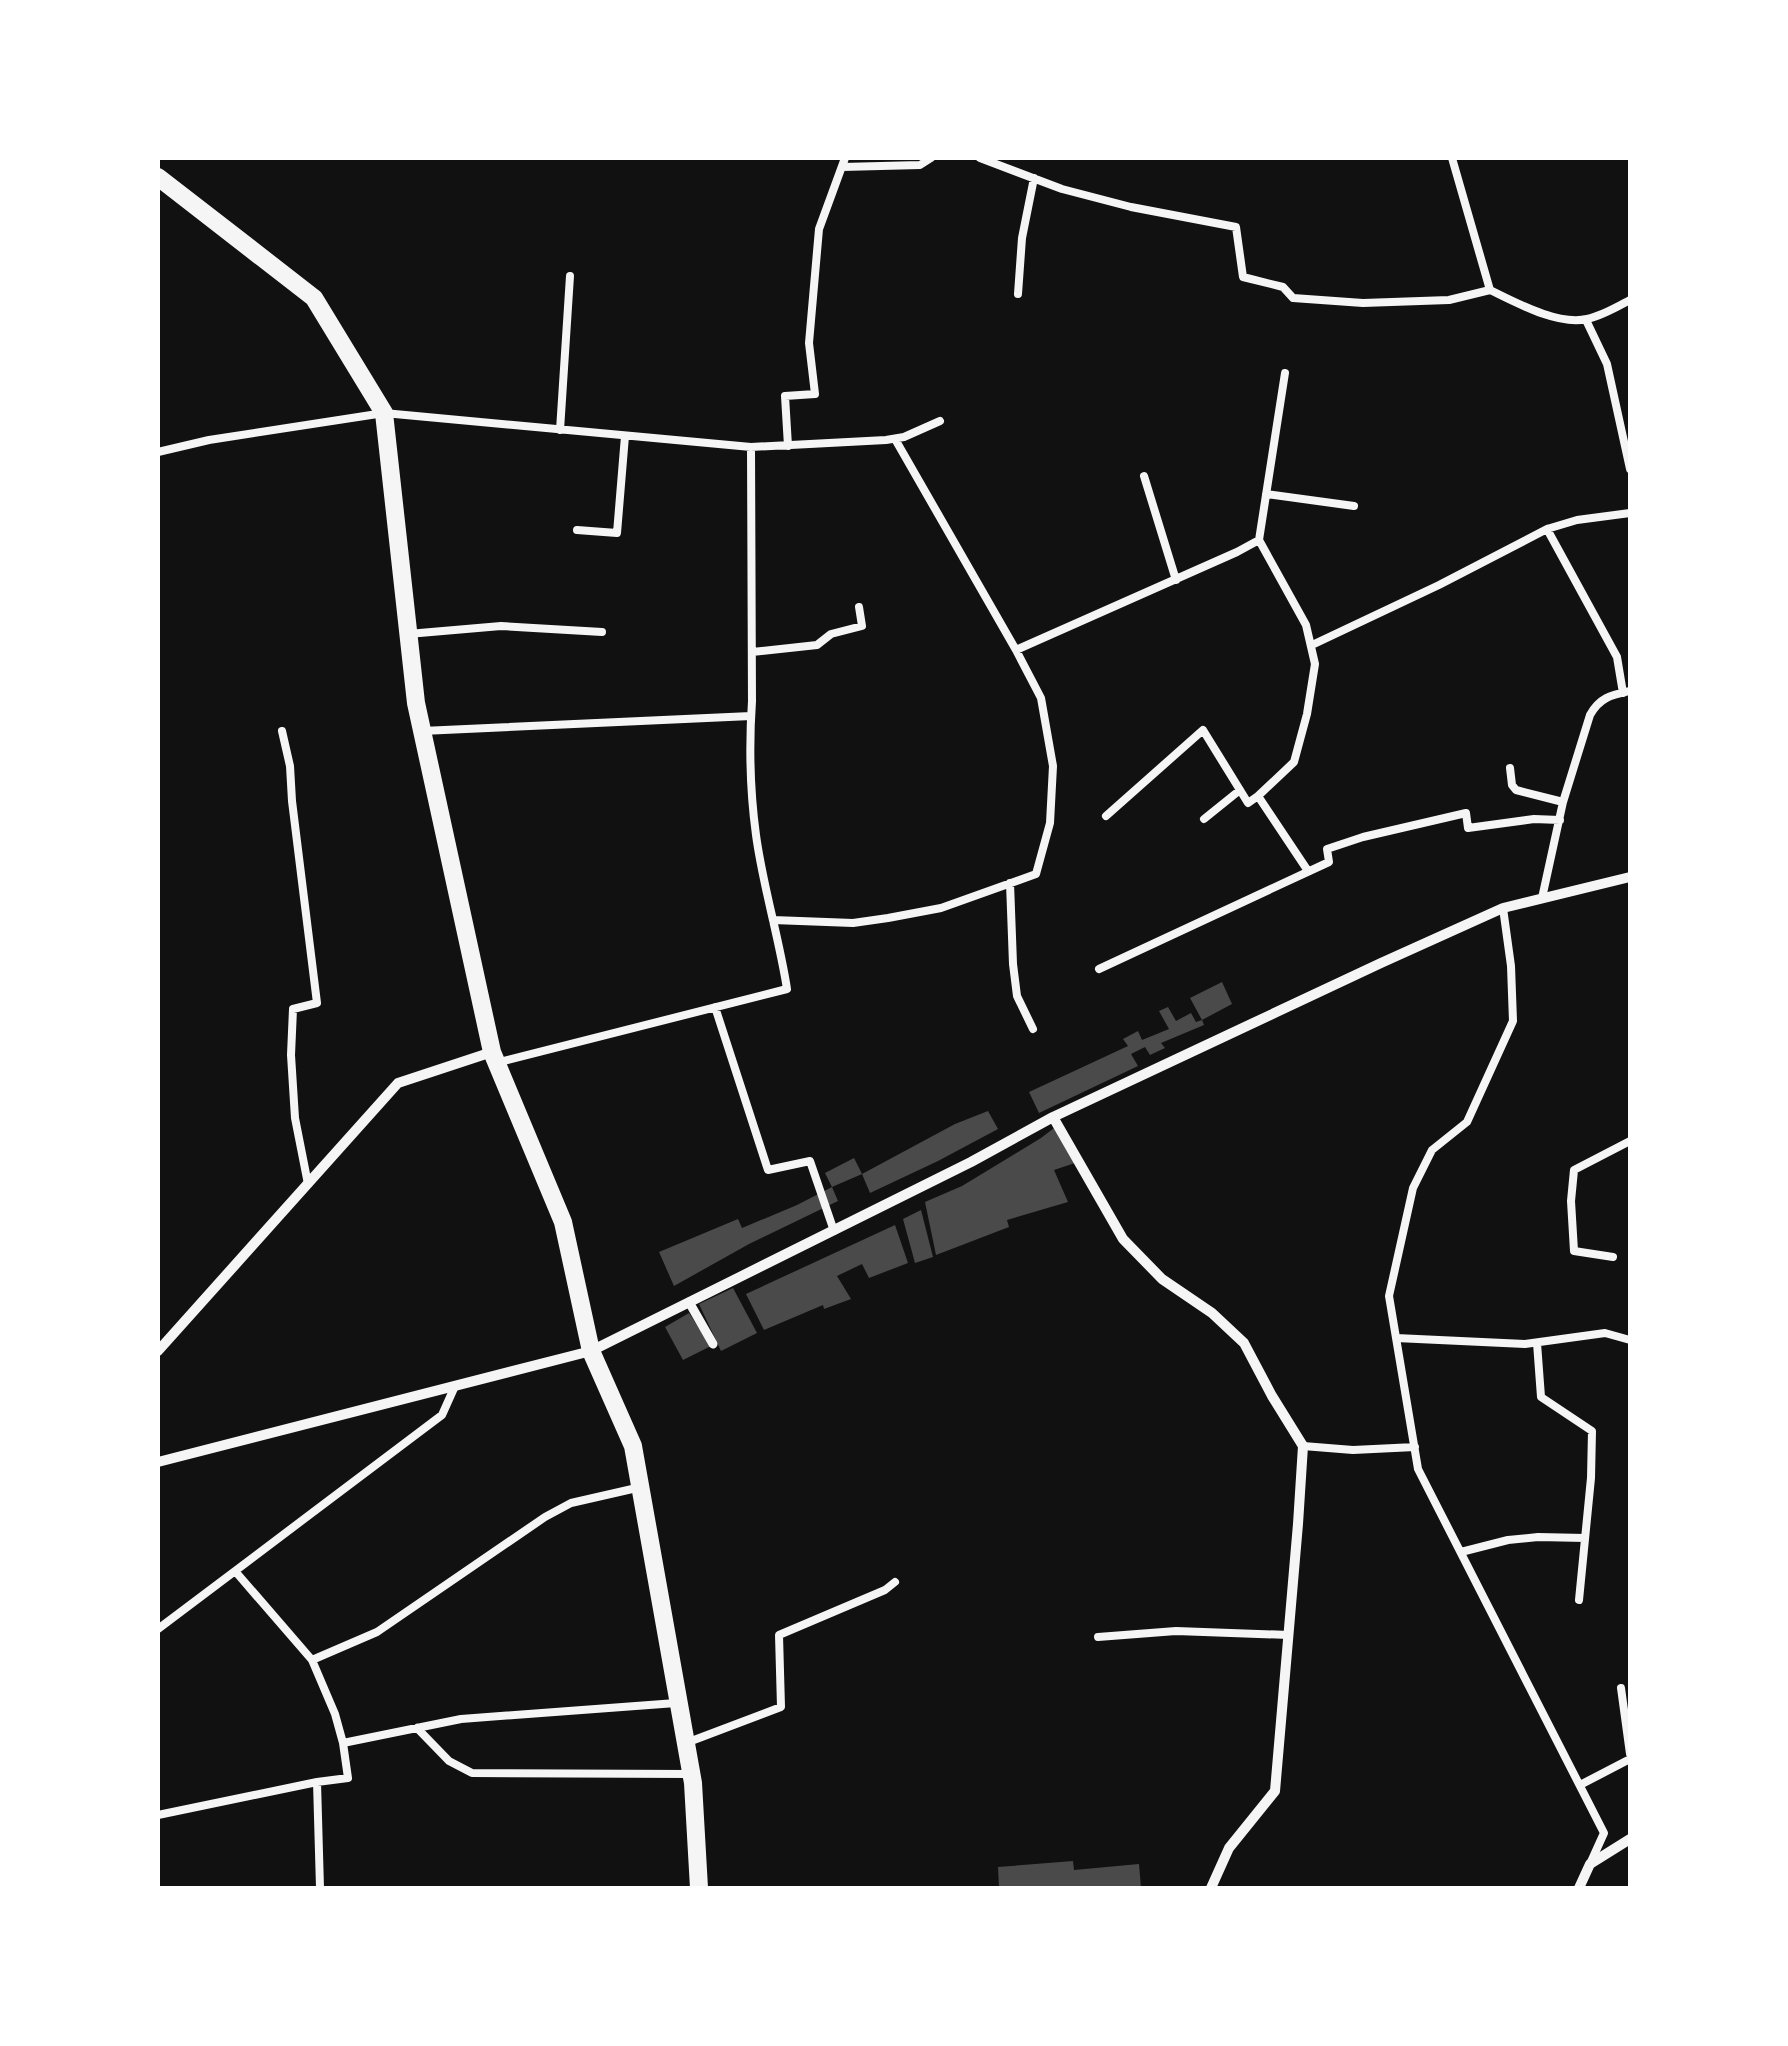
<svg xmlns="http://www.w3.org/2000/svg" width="1788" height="2046" viewBox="0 0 1788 2046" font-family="'Nunito Sans',sans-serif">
<rect width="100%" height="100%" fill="#111"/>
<path fill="#4a4a4a" d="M1222,982L1232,1004L1202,1020L1190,998Z
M1168,1007L1176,1021L1191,1013L1196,1022L1202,1020L1204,1025L1161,1043L1165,1048L1150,1055L1145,1047L1131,1054L1138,1066L1039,1113L1029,1092L1128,1046L1123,1039L1138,1031L1142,1040L1169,1029L1159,1011Z
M988,1111L998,1129L938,1161L870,1193L862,1174L832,1187L825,1173L854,1158L862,1174L955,1124Z
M1054,1128L1078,1162L1054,1170L1068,1202L1007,1220L1009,1227L936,1255L925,1202L962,1186L1041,1138Z
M832,1187L838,1201L749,1244L674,1286L659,1252L738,1219L742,1228L797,1205Z
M921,1210L933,1257L915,1263L903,1219Z
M895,1225L908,1263L869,1278L862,1264L837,1276L851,1299L824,1309L823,1305L764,1330L746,1294Z
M733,1288L757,1333L721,1351L699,1304Z
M689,1313L711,1346L683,1360L665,1327Z
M1073,1861L1074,1870L1139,1864L1141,1888H999L998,1867Z"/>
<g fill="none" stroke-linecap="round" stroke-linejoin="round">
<path stroke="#f5f5f5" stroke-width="8" d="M980,158L1062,189L1131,207L1236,227L1243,277L1283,287L1293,298L1363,303L1449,300L1490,290C1515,302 1558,326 1587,319C1602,316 1617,307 1630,300
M1452,158L1490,290
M842,167L920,165L931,158
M1018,294L1022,238L1034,178
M1586,320L1607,364L1630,469
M560,430L570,276
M788,446L785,396L815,394L809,343L819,229L845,158
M158,452L209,440L384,413L751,447L886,440L904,437L940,421
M1144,476L1176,580
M1266,494L1354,506
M1547,529L1617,657L1623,693
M577,530L617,533L625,436
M408,634L501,626L602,632
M1312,645L1439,585L1547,529L1577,520L1630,513
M1016,650L1237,552L1259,540L1285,373
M752,652L817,645L831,634L862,626L859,607
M282,731L290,766L292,801L317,1003L293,1009L291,1055L295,1118L308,1184
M422,731L751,716
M1510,768L1512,785L1516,790L1563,802
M1258,796L1294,762L1307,714L1315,664L1306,625L1259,540
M1106,816L1203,730L1248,803L1258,796L1308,871
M1204,819L1240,790
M1010,883L1013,964L1017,996L1033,1029
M1542,898L1563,802L1590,715C1600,697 1612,695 1630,691
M1503,908L1511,966L1513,1021L1467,1122L1432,1150L1413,1188L1389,1296L1418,1469L1604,1833L1590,1864
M773,920L853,923L888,918L941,908L1036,874L1050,823L1053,766L1041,698L1016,650L895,439
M1099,969L1329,862L1327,849L1363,837L1466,813L1468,828L1534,819L1560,820
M715,1007L768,1170L810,1161L834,1231
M496,1063L787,989C779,937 763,887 756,835C750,791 749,745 752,701L751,447
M1613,1257L1574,1251L1571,1201L1574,1170L1630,1141
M1396,1338L1525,1344L1605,1333L1630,1340
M1537,1343L1541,1397L1592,1431L1591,1478L1579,1600
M1303,1446L1353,1450L1415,1447
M1461,1552L1508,1540L1538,1537L1585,1538
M235,1571L312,1660L335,1714L343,1743L348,1778L317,1782L320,1888
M158,1629L442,1415L455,1386
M1098,1637L1176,1631L1289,1635
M312,1660L377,1632L545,1517L571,1503L641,1487
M1621,1688L1630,1754
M417,1728L449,1761L472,1773L691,1774
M343,1743L461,1719L676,1703
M686,1743L781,1707L779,1635L885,1590L895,1582
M1580,1785L1630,1759
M158,1815L317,1782"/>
<path stroke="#f5f5f5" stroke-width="9" d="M689,1302L713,1344"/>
<path stroke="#f5f5f5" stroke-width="10" d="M1053,1117L1123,1239L1162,1279L1212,1313L1244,1343L1272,1396L1303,1446L1298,1524L1275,1791L1229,1848L1211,1888
M158,1351L398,1083L492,1052
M158,1462L591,1351L971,1162L1053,1117L1381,963L1503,908L1630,877
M1579,1888L1590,1864L1630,1839"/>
<path stroke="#f5f5f5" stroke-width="18" d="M158,177L314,298L384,413L416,703L492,1052L563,1222L591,1351L633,1446L693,1783L699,1888"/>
</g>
<rect width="1788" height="2046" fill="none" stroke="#ffffff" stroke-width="320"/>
</svg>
